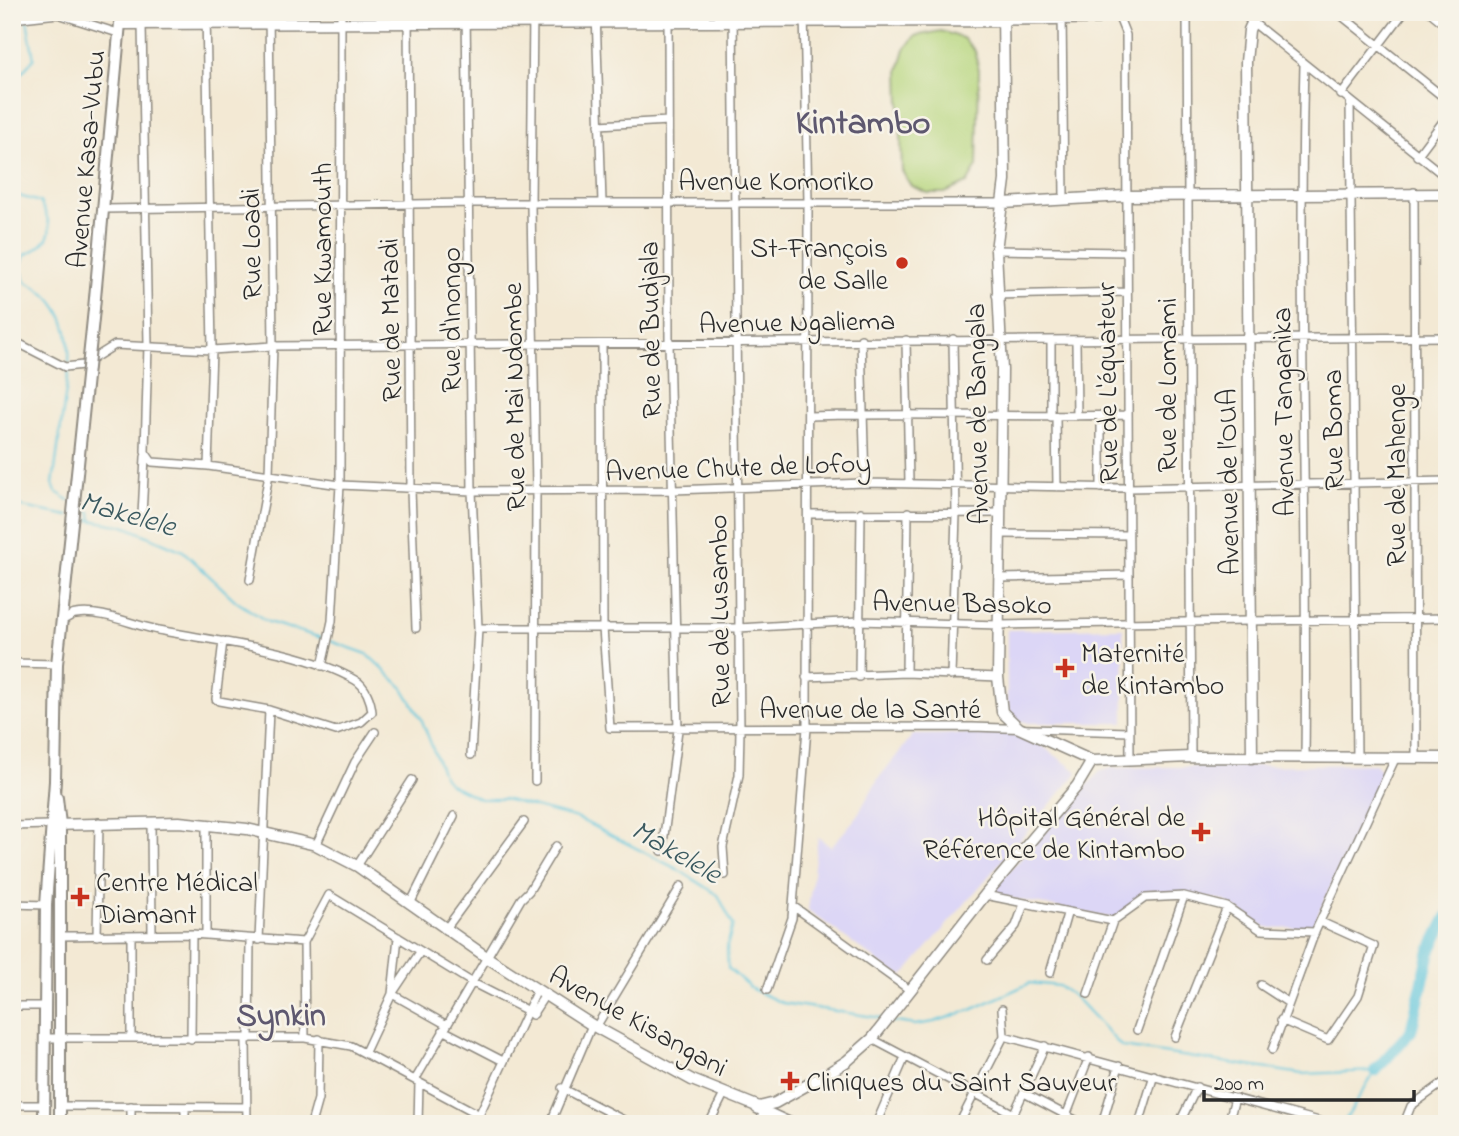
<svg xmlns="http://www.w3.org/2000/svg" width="1459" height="1136" viewBox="0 0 1459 1136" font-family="'Indie Flower',sans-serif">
<rect width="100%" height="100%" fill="#f7f3e8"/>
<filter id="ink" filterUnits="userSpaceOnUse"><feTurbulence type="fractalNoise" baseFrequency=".0143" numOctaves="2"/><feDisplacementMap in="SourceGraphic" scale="14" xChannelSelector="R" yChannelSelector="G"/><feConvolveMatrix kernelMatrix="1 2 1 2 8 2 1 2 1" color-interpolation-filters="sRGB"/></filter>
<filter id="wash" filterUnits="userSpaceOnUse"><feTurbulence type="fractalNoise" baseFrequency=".00686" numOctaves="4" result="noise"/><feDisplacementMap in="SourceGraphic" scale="28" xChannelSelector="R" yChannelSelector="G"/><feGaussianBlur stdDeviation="1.57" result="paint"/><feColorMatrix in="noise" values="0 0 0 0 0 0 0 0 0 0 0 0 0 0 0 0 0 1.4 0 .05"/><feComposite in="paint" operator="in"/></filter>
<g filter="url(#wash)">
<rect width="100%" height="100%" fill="#f3e9d4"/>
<path fill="#dcd6f6" d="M1123,628L1124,723H1029L1018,720L1010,711L1007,698V630Z
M1006,733L1034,740L1078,772L903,976L891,971L808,910L818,837L831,847L855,819L878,779L913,735Z
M1375,764L1383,774L1312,927L1266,928L1223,900L1151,890L1116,919L989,894L1100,771L1112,768Z"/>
<path fill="#b6d67d" stroke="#708054" stroke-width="2" d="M941,31L963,38L975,51L979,70L977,166L967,183L945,193H928L911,186L902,171L899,70L905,49L915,36Z"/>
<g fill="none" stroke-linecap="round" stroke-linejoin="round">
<path stroke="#60c6dd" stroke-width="2" d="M12,83L34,59L27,20
M12,156L14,187L19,196L40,202C55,229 54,242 25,255L20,268L26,282C60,297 71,327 69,363
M69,368L53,484L56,492L69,500
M78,504L90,511L92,519
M12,505L69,516
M78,518L124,526L183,551L237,602L268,622L325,639
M330,641L367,654L403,688L421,718L443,775L450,784L480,799H504L577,818L677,869L718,895L733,925L727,946L728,968L752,989L782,1003L881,1018
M890,1021L915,1025L934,1022L971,1010L1030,983L1059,986L1075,997L1122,1047L1302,1074L1375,1071
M1343,1124L1375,1071"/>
<path stroke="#60c6dd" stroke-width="12" d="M1375,1071L1411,1031L1430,951L1447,917"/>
</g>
</g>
<g filter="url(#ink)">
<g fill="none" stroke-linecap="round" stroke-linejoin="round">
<g stroke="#8f8a80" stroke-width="10">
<path id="street" d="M206,12L212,350L208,466
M408,12L411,490L416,628
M466,12L472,491L478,628L471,755
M533,12L531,205L536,489L535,781
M596,12L602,203
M1062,12L1064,198
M1111,12L1120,20L1126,35L1130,759
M1187,12L1191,757
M1240,12L1447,178
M1337,12L1447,100
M1430,12L1447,26
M12,19L58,14L118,33
M1004,21L1097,20L1112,12
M142,25L148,345L145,452L152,462L208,466L340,485L472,491L673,490L865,483L1129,488L1447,481
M1304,65C1298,296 1308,527 1305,758
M1341,95L1404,12
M1350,102L1357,758
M599,125L668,121
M1417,156L1447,116
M1414,192L1416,757
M105,209L471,203H1003
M996,250L1125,252
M996,295L1127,292
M861,339L865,483
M12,340L65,367L83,365L115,345L212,350L273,346L1447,337
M906,340L909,483
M1051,342V417
M1076,342L1077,416
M602,344L603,628L610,728L972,727L1129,732
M809,416C916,412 1022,418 1128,415
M1056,417L1057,487
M1101,488V415
M809,514L1001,513
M142,515L145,457
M1001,534L1128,535
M999,578L1129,575
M250,580L269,474L273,346L269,12
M62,620C68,619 71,614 76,614C101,610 130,624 154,629C215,642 301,649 355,680C366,686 371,701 372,712L361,722L336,731L269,710L219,701L216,699L223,641
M478,628H739L859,621L999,625L1447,618
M12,663L57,664
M322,666L332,621L340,485L341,12
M906,673L908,512
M951,676L956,514L953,339
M806,677L906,673L998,677
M859,677L861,512
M151,822L152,934
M12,826L50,825
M316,845L355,762L375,732
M662,851L678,730L669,343L668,12
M357,866L412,780
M725,875L723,847L739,775L740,730L733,12
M985,895L1113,921L1145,898L1184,896L1227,907L1261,930L1315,932
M12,904L46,905
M410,904L454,816
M793,906L911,991
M445,930L524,822
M206,935V824
M61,936L192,934L304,942
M97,936L99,822
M398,937L392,994L447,1025
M259,940L269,710
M987,960L1016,926L1024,904
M1050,973L1067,914
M1261,985L1287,1002
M767,990L792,918L807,728L808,202L804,12
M1088,994L1113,921
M12,1006H45
M532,1015L545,995
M1281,1020L1328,1040L1358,996L1374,946L1321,922
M596,1027L681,886
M443,1030L503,1061
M1137,1030L1184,896
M1004,1036L1330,1124
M1175,1037L1227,907
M45,1038H305L351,1046L478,1114
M131,1038V935
M305,1038L304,942L329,895L473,983L534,1014
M191,1039L192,934
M249,1039L250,939
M872,1039L1014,1114
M246,1040L247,1124
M1272,1050L1315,932L1395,759
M365,1052L392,994L420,952
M415,1080L521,899L529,891L556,846
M562,1088L631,1124
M1024,1093L1083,1124
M12,1105H45
M60,1106L247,1107
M131,1124V1106
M185,1124V1107
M311,1124L318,1099L319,1039
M418,1124L419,1082
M475,1124L537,990
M550,1124L592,1025
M603,1124L609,1113
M709,1124L724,1094
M759,1124L764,1111
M876,1124L905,1057
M959,1124L1004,1036L1002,1009
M1009,1124L1045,1046
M1063,1124L1089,1057
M1102,1124L1119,1066
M1139,1124L1154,1075
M1179,1124L1197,1087
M1228,1124L1235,1098
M1410,1124L1407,1116L1411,1106L1447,1080"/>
</g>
<g stroke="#8f8a80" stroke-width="13">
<path id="secondary" d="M1003,12L1005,180L996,250L1002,370L998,677L1002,712L1019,728L1092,761L1191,757L1447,758
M120,24L1004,21
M1003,203L1125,196L1447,194
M1252,758L1246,62L1249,30L1257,12
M53,825L179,822L247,829L316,845L357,866L488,958L592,1025L692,1080L759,1107L775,1103L825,1075L847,1061L872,1039L985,895L1077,786L1092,761
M757,1108L792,1124"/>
</g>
<g stroke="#8f8a80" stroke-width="14">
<path id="primary" d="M94,309L121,12
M57,798L60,824V1124
M44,1124L46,905L55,781L57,664L64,600"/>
</g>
<use href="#street" stroke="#fff" stroke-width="7"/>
<use href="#secondary" stroke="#fff" stroke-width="10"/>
<use href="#primary" stroke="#fff" stroke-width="10"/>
<g stroke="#8f8a80" stroke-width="14" stroke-linecap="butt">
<path id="primary-bridge" d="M64,600L94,309"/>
</g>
<use href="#primary-bridge" stroke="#fff" stroke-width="10"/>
</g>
</g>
<g fill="#c8321e" stroke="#f7f3e8" stroke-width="2.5">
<circle cx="902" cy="263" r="7"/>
<path d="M1061.5 657.5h7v7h7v7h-7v7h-7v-7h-7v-7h7z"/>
<path d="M1197.5 821.5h7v7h7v7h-7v7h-7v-7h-7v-7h7z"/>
<path d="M76.5 886.5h7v7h7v7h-7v7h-7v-7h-7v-7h7z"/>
<path d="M786.5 1070.5h7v7h7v7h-7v7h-7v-7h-7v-7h7z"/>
</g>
<g text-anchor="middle" stroke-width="5" stroke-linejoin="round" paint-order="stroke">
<g font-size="28" fill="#2b2b2b" stroke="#f7f3e8">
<text transform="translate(85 159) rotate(-85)" y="10">Avenue Kasa-Vubu</text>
<text x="776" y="190">Avenue Komoriko</text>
<text transform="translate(250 244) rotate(-91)" y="10">Rue Loadi</text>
<text transform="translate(321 249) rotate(-90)" y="10">Rue Kwamouth</text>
<text transform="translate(389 320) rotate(-91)" y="10">Rue de Matadi</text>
<text transform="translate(450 320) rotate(-90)" y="10">Rue d'Inongo</text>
<text transform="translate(797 321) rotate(-1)" y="10">Avenue Ngaliema</text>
<text transform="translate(649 330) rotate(-91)" y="10">Rue de Budjala</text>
<text transform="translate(1106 383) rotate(-91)" y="10">Rue de L'équateur</text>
<text transform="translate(1166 385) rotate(-90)" y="10">Rue de Lomami</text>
<text transform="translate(513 397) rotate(-91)" y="10">Rue de Mai Ndombe</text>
<text transform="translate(1282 412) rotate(-91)" y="10">Avenue Tanganika</text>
<text transform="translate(976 414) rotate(-91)" y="10">Avenue de Bangala</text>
<text transform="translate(1332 430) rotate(-91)" y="10">Rue Boma</text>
<text transform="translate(738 466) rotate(-2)" y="10">Avenue Chute de Lofoy</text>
<text transform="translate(1395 475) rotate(-90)" y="10">Rue de Mahenge</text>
<text transform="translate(1227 482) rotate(-91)" y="10">Avenue de l’OUA</text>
<text transform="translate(962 602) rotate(1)" y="10">Avenue Basoko</text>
<text transform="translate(718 611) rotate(-91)" y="10">Rue de Lusambo</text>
<text x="870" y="718">Avenue de la Santé</text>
<text transform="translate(639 1020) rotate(29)" y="10">Avenue Kisangani</text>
</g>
<g font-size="28" fill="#2b2b2b" stroke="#f7f3e8" text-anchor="start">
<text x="888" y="257" text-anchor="end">St-François<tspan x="888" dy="32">de Salle</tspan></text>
<text x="1081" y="662">Maternité<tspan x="1081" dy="32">de Kintambo</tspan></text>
<text x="1185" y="826" text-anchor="end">Hôpital Général de<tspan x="1185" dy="32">Référence de Kintambo</tspan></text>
<text x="96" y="891">Centre Médical<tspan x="96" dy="32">Diamant</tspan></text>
<text x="806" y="1091">Cliniques du Saint Sauveur</text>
</g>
<g font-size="30" font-style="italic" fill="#3b5a60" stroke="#f7f3e8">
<text transform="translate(128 513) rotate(16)" y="10">Makelele</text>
<text transform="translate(677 851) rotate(30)" y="10">Makelele</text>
</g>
<g font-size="32" font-weight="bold" fill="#5e586f" stroke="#f7f3e8">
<text x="281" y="1025">Synkin</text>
</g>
<g font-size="35" font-weight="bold" fill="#5e586f" stroke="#f7f3e8">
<text x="863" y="133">Kintambo</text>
</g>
</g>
<rect width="1459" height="1136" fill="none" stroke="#f7f3e8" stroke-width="42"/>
<path d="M1204 1090v10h210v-10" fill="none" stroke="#2b2b2b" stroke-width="3.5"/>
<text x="1214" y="1090" font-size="21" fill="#2b2b2b" stroke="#f7f3e8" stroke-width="5" paint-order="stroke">200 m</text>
</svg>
